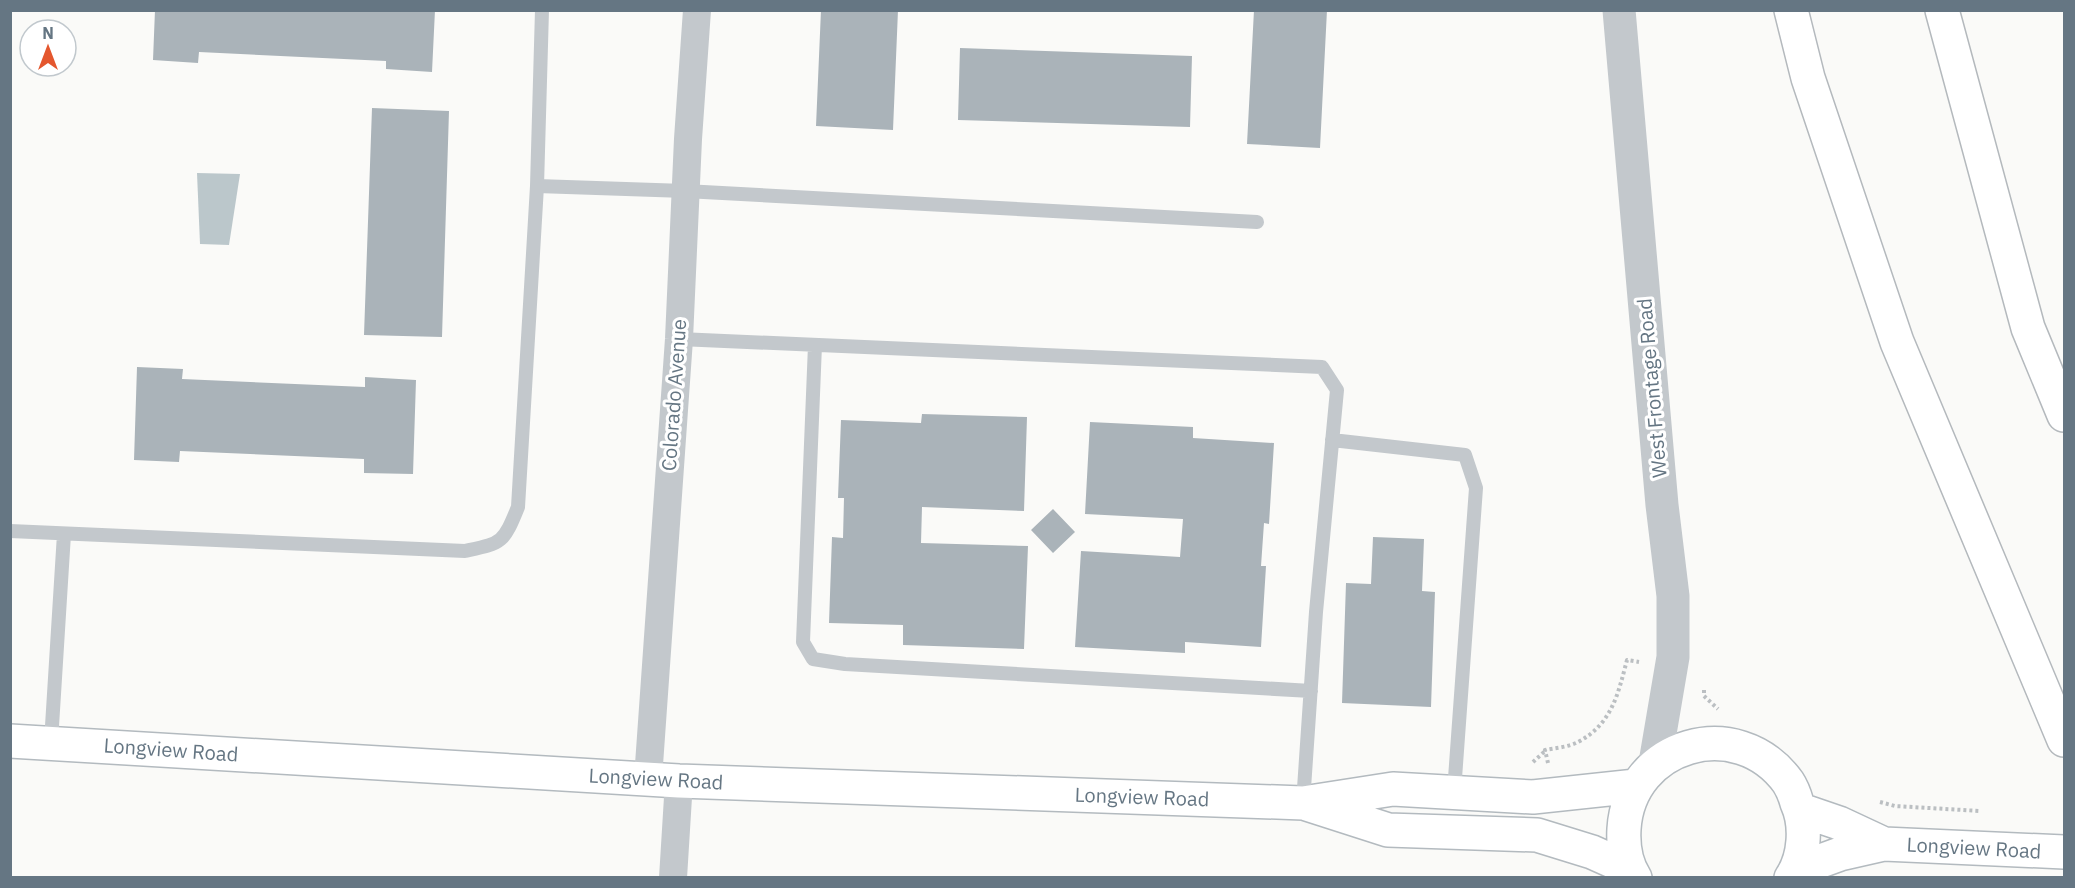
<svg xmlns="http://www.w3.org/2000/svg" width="2075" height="888" viewBox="0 0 2075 888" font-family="'IBM Plex Sans',sans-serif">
<rect width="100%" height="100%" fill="#fafaf8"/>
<path fill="#bbc7cb" d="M197,173L240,174L229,245L200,244Z"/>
<path fill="#aab3b9" d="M155,10H435L432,72L386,69V61L199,52L198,63L153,60Z
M821,10H898L893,130L816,126Z
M1254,10H1327L1320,148L1247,144Z
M960,48L1192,56L1190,127L958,120Z
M372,108L449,111L442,337L364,335Z
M137,367L183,369L182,379L365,387V377L416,380L413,474L364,473V459L180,451L179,462L134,460Z
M922,414L1027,417L1024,511L922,507L921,543L1028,546L1024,649L903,645V625L829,623L832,537L843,538L844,498H838L841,420L921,423Z
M1090,422L1193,427V438L1274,443L1269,524L1264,523L1261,566H1266L1261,647L1185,642V653L1075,647L1081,551L1180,557L1183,519L1085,514Z
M1053,509L1075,532L1053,553L1031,530Z
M1373,537L1424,539L1422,591L1435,592L1431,707L1342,703L1346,583L1371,584Z"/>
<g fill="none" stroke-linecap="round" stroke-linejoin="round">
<g stroke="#b3babf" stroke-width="36">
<path id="secondary" d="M10,741L679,781L1303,803L1393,789L1533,797L1636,786
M1307,804L1388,830L1537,835L1592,852L1630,869
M1801,810L1839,823L1884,844
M1796,870L1840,854L1884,844L2064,852
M1635,878C1626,864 1623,846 1624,829C1629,744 1737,712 1788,782C1792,788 1795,796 1797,803C1807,825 1805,857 1791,878"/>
</g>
<g stroke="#b4b9bd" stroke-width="36">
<path id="motorway" d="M1791,10L1808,78L1897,342L2064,740
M1942,10L2028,328L2064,415"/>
</g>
<path stroke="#bbbfc2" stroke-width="4" stroke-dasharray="3 3" stroke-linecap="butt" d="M1704,690V696L1718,709
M1533,762L1545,751
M1548,763L1545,750C1555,748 1569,747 1578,742C1612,724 1618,694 1627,660L1639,662
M1880,802L1895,806L1980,811"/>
<path stroke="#c3c8cc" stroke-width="14" d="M537,186L685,191L1257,222
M679,339L1322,367L1337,390L1316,612L1303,803
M815,345L803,642L813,659L845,664L1311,691
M1332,440L1465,455L1476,488L1454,792
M10,531L465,551C502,543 503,544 518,507L537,186L542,10
M51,742L64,534"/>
<path stroke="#c3c8cc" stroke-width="28" d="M648,779L679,339L688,139L697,10
M673,878L679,781"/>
<path stroke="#c3c8cc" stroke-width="33" d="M1619,10L1662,505L1673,596V657L1655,763"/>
<use href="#secondary" stroke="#fff" stroke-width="33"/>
<use href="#motorway" stroke="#fff" stroke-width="33"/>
</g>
<g text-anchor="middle" stroke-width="6" stroke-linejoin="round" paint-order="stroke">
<g font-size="20" fill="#657683" stroke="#fff">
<text transform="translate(1652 388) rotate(-95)" y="7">West Frontage Road</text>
<text transform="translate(674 395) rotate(-86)" y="7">Colorado Avenue</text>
<text transform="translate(171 750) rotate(4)" y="7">Longview Road</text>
<text transform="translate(656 779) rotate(3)" y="7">Longview Road</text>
<text transform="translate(1142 797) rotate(2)" y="7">Longview Road</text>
<text transform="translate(1974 848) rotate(3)" y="7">Longview Road</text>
</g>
</g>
<rect width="2075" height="888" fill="none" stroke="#657683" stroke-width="24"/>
<g transform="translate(48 48)"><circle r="28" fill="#ffffff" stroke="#c1c8cd" stroke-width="1.5"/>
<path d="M0-4.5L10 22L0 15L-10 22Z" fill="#e4572e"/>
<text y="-9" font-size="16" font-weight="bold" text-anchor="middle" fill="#657683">N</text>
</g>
</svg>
